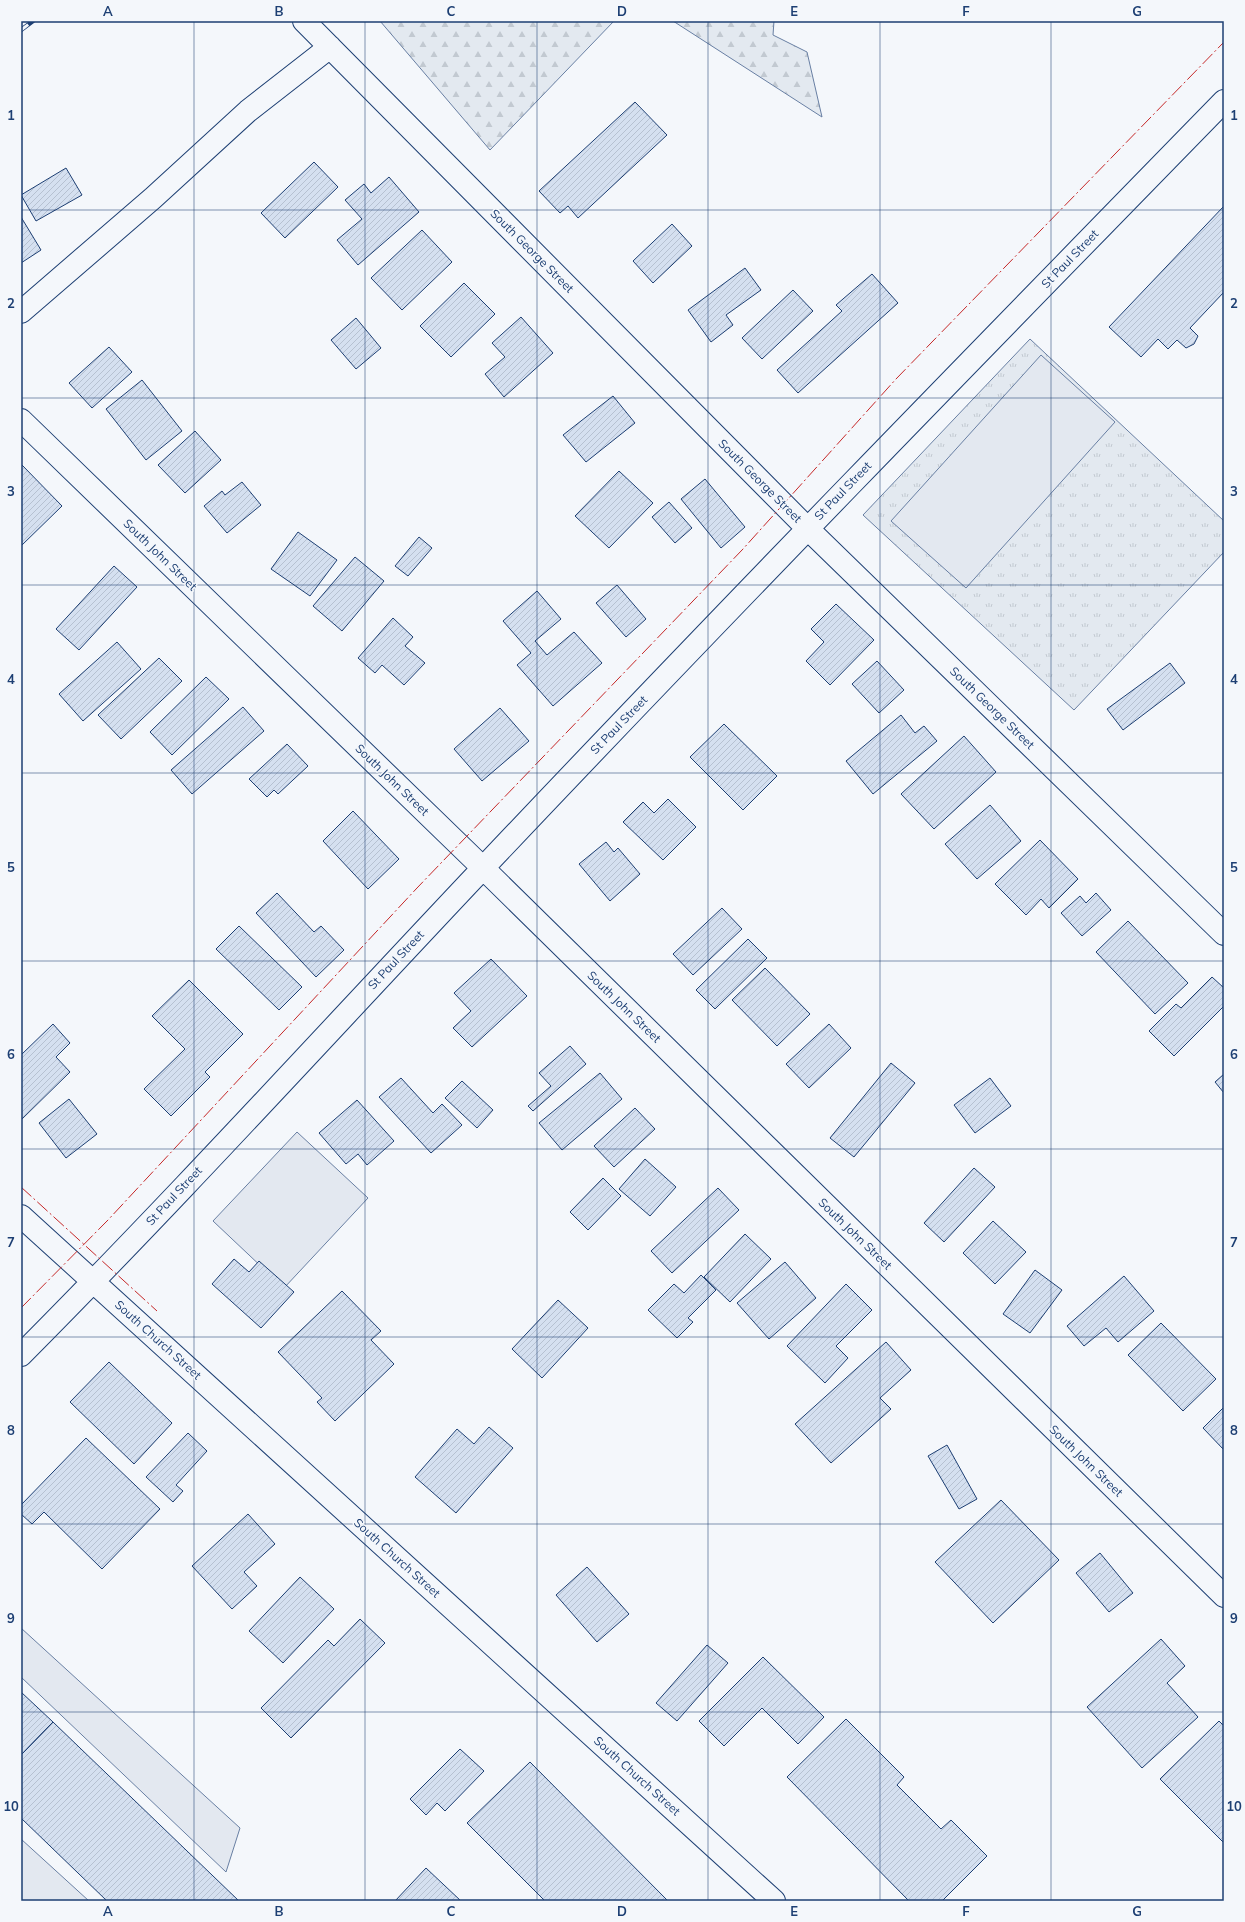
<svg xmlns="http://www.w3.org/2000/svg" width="1245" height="1922" viewBox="0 0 1245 1922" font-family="Mulish,sans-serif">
<defs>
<pattern id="grass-tufts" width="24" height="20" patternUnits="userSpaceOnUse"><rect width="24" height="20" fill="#e3e9f0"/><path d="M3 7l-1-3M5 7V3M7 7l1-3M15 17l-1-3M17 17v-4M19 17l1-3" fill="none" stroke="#c2c9d1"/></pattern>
<pattern id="forest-firs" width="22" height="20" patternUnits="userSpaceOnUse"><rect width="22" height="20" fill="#e3e9f0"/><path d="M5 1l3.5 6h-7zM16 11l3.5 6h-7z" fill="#c2c9d1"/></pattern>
<pattern id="building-hatch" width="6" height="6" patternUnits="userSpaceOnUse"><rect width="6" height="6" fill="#d5e0f0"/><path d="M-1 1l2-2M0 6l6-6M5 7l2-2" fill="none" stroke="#b6c1d1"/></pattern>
</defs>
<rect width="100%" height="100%" fill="#f4f7fb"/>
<path fill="url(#grass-tufts)" stroke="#687fa3" d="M1030,339L1224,521V552L1074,710L863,515Z"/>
<path fill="url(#forest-firs)" stroke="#687fa3" d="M380,21H614L490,150Z
M673,21H774L773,35L807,52L822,117Z"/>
<path fill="#e3e8f0" stroke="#687fa3" d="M1041,355L1115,422L966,588L891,521Z
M297,1132L368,1198L284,1288L213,1221Z
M21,1628L240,1828L226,1872L21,1677Z
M21,1839L89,1901H21Z"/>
<path fill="url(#building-hatch)" stroke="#1d3f73" d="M635,102L667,135L578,218L568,206L560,213L539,191Z
M314,162L338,187L285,238L261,213Z
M66,168L82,195L36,221L21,195Z
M389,177L419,212L358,265L337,240L362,219L345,200L364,184L371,193Z
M1224,206V292L1190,328L1198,336L1194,344L1186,348L1177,340L1168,349L1158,339L1141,357L1109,327Z
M21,217L41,250L21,263Z
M672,224L692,246L653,283L633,261Z
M422,230L452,262L402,310L371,278Z
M745,268L761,290L726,315L733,325L711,342L688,310Z
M872,274L898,303L798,393L777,370L842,311L836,305Z
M464,283L495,314L451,357L420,326Z
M793,290L813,311L762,359L742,338Z
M521,317L553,353L504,397L485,374L505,357L492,343Z
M356,318L381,348L356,369L331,340Z
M109,347L132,372L92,408L69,383Z
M142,380L182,431L146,460L106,409Z
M613,396L635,423L586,462L563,435Z
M195,431L221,460L185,493L158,465Z
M22,465L62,506L21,546V466Z
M619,471L653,503L609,548L575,516Z
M705,479L745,527L721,548L681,499Z
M242,482L261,505L227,533L204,506L222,491L225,495Z
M669,502L692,528L675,543L652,517Z
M298,532L337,560L310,596L271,569Z
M419,537L432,548L408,576L395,566Z
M355,557L384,581L342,631L313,606Z
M114,566L137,587L79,650L56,629Z
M617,585L646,619L626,637L596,603Z
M537,591L561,619L535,641L547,655L574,632L602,663L553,706L517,665L531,653L503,621Z
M836,604L874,640L830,685L806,661L824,642L811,629Z
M393,618L413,637L405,646L425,663L404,685L382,665L375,673L358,658Z
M117,642L141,669L83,721L59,694Z
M159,658L182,681L121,739L98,715Z
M877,661L904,690L879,713L852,684Z
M1170,663L1185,683L1123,730L1107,709Z
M206,677L229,699L172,755L150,732Z
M243,707L264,731L192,794L171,770Z
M500,708L529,741L482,781L454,749Z
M901,715L915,733L924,726L937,741L873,794L846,761Z
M724,724L777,776L743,810L690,757Z
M964,736L996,772L934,829L901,794Z
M287,744L308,766L278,794L274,790L267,797L249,779Z
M668,799L696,827L663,860L623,822L643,802L654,813Z
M990,805L1021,841L977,879L945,844Z
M353,811L399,859L368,889L323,841Z
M1040,840L1078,879L1049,908L1041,899L1026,915L995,884Z
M606,842L614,852L618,848L640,874L610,901L579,864Z
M277,893L314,932L321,926L344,950L316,977L256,913Z
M1096,893L1111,910L1082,936L1061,913L1080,896L1086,903Z
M722,908L742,929L693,975L673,954Z
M1128,921L1188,983L1155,1014L1096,952Z
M239,926L302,987L279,1010L216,949Z
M748,939L767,958L715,1009L696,990Z
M491,959L527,996L472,1047L453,1028L471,1011L454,993Z
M765,968L810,1014L777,1046L732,1000Z
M1212,977L1224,988V1006L1174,1056L1149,1031L1176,1004L1181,1008Z
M189,980L243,1034L205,1072L210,1077L171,1116L144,1089L185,1049L152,1016Z
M53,1024L70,1043L56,1057L70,1072L21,1120V1055Z
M829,1024L851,1048L809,1088L786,1064Z
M570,1046L586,1064L533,1111L528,1106L551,1086L539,1073Z
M891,1063L915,1083L854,1157L830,1138Z
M600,1073L622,1099L562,1150L539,1123Z
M1224,1074V1093L1215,1082Z
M401,1078L433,1113L442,1104L462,1125L431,1153L379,1097Z
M990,1078L1011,1106L975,1133L954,1105Z
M462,1081L493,1110L477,1128L445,1098Z
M69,1099L97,1134L66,1158L39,1123Z
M357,1100L394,1141L367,1165L358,1154L346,1164L319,1133Z
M635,1108L655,1129L614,1167L594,1146Z
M645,1159L676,1187L650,1216L619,1189Z
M974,1168L995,1187L944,1242L924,1223Z
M603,1178L621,1196L588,1230L570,1212Z
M718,1188L739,1210L672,1273L651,1251Z
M993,1221L1026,1252L995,1284L963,1253Z
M745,1234L771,1259L730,1302L704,1277Z
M234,1259L249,1272L259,1261L294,1292L261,1328L212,1284Z
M785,1262L816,1298L769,1339L737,1303Z
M1035,1270L1062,1290L1030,1333L1003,1314Z
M701,1275L716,1290L688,1318L693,1322L677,1338L648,1310L674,1284L684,1293Z
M1124,1276L1154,1311L1118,1342L1106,1328L1084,1346L1067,1326Z
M846,1284L872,1310L836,1346L848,1358L825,1383L787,1346Z
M342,1291L381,1331L371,1340L394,1364L335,1421L317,1402L322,1398L278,1352Z
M558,1300L588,1328L542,1378L512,1349Z
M1161,1323L1216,1379L1183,1411L1128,1355Z
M886,1342L911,1370L880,1398L891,1409L831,1463L795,1424Z
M109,1362L172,1423L134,1464L70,1402Z
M1224,1407V1450L1203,1428Z
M489,1427L513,1448L456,1513L415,1477L457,1429L474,1444Z
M188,1433L207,1451L176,1485L183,1491L173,1502L146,1477Z
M86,1438L160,1509L102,1569L44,1512L32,1524L21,1514V1505Z
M947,1445L977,1499L959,1509L928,1456Z
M1001,1500L1059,1560L993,1623L935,1562Z
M248,1514L275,1544L244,1572L257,1586L232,1609L192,1566Z
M1100,1553L1133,1593L1109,1612L1076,1573Z
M587,1567L629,1614L597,1642L556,1595Z
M300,1577L334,1609L283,1663L249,1631Z
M360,1619L385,1643L291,1738L261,1708L328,1640L334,1646Z
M1161,1639L1185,1666L1167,1683L1198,1717L1142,1768L1087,1707Z
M707,1645L728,1663L677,1721L656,1703Z
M763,1657L824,1717L798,1744L762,1708L724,1746L699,1721Z
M21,1692L53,1722L21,1755Z
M846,1719L904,1777L897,1785L941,1829L951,1820L987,1856L942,1901H909L787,1777Z
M1219,1721L1224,1726V1843L1160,1779Z
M53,1722L239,1901H107L21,1818V1755Z
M460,1749L484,1771L445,1811L437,1803L426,1815L410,1799Z
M530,1762L668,1901H545L467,1823Z
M426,1868L461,1901H395Z"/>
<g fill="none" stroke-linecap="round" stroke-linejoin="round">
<g stroke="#1d3f73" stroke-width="24">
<path id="minor" d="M304,21L807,528L1224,934
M21,312L153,198L248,111L330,47
M21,420L483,868L1224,1596
M21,1216L774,1901
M21,1355C179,1196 330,1030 484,867C728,609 976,355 1224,101"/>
</g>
<use href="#minor" stroke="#f4f7fb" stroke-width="22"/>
<g stroke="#1d3f73" stroke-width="4.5">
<path id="rail" d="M21,30L33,21"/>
</g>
<use href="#rail" stroke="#f4f7fb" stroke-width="3" stroke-dasharray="9" stroke-linecap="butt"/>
<path stroke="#c62828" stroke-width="1" stroke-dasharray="14 3 2 3" stroke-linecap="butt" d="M21,1187L157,1311
M21,1308L108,1220L417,888L743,549L896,379L1224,42"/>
</g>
<path fill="none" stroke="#1d3f73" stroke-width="1" stroke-opacity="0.55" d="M194,21V1901M365,21V1901M537,21V1901M708,21V1901M880,21V1901M1051,21V1901M21,210H1224M21,398H1224M21,585H1224M21,773H1224M21,961H1224M21,1149H1224M21,1337H1224M21,1524H1224M21,1712H1224"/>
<g text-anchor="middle" stroke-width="3" stroke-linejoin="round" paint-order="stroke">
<g font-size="12" fill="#1d3f73" stroke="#f4f7fb">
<text transform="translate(532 251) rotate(45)" y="4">South George Street</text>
<text transform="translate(1070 259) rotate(-46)" y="4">St Paul Street</text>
<text transform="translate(760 481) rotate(45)" y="4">South George Street</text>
<text transform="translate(843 491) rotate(-46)" y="4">St Paul Street</text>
<text transform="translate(160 555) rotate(44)" y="4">South John Street</text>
<text transform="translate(992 708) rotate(44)" y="4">South George Street</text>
<text transform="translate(619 725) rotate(-46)" y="4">St Paul Street</text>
<text transform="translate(392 780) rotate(44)" y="4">South John Street</text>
<text transform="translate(396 960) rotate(-47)" y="4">St Paul Street</text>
<text transform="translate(624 1007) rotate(44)" y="4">South John Street</text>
<text transform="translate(174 1196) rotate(-47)" y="4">St Paul Street</text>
<text transform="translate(855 1234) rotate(44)" y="4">South John Street</text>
<text transform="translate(158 1340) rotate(42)" y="4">South Church Street</text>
<text transform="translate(1086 1461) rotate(44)" y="4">South John Street</text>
<text transform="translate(397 1558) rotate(42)" y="4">South Church Street</text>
<text transform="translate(637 1776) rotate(42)" y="4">South Church Street</text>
</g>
</g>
<rect width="1245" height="1922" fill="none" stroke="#f4f7fb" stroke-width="44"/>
<rect x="22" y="22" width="1201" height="1878" fill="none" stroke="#1d3f73" stroke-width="1.5"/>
<g font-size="13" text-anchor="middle" font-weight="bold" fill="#1d3f73">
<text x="108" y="16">A</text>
<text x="279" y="16">B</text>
<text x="451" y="16">C</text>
<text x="622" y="16">D</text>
<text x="794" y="16">E</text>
<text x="966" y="16">F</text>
<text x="1137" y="16">G</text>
<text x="11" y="120">1</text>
<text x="1234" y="120">1</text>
<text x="11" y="308">2</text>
<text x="1234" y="308">2</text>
<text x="11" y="496">3</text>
<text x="1234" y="496">3</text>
<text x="11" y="684">4</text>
<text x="1234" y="684">4</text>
<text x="11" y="872">5</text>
<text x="1234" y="872">5</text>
<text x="11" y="1059">6</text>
<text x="1234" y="1059">6</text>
<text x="11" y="1247">7</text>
<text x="1234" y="1247">7</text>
<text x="11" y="1435">8</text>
<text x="1234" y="1435">8</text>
<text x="11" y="1623">9</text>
<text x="1234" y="1623">9</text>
<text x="11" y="1811">10</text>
<text x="1234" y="1811">10</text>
<text x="108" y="1916">A</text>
<text x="279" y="1916">B</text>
<text x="451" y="1916">C</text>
<text x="622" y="1916">D</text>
<text x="794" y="1916">E</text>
<text x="966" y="1916">F</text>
<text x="1137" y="1916">G</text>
</g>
</svg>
